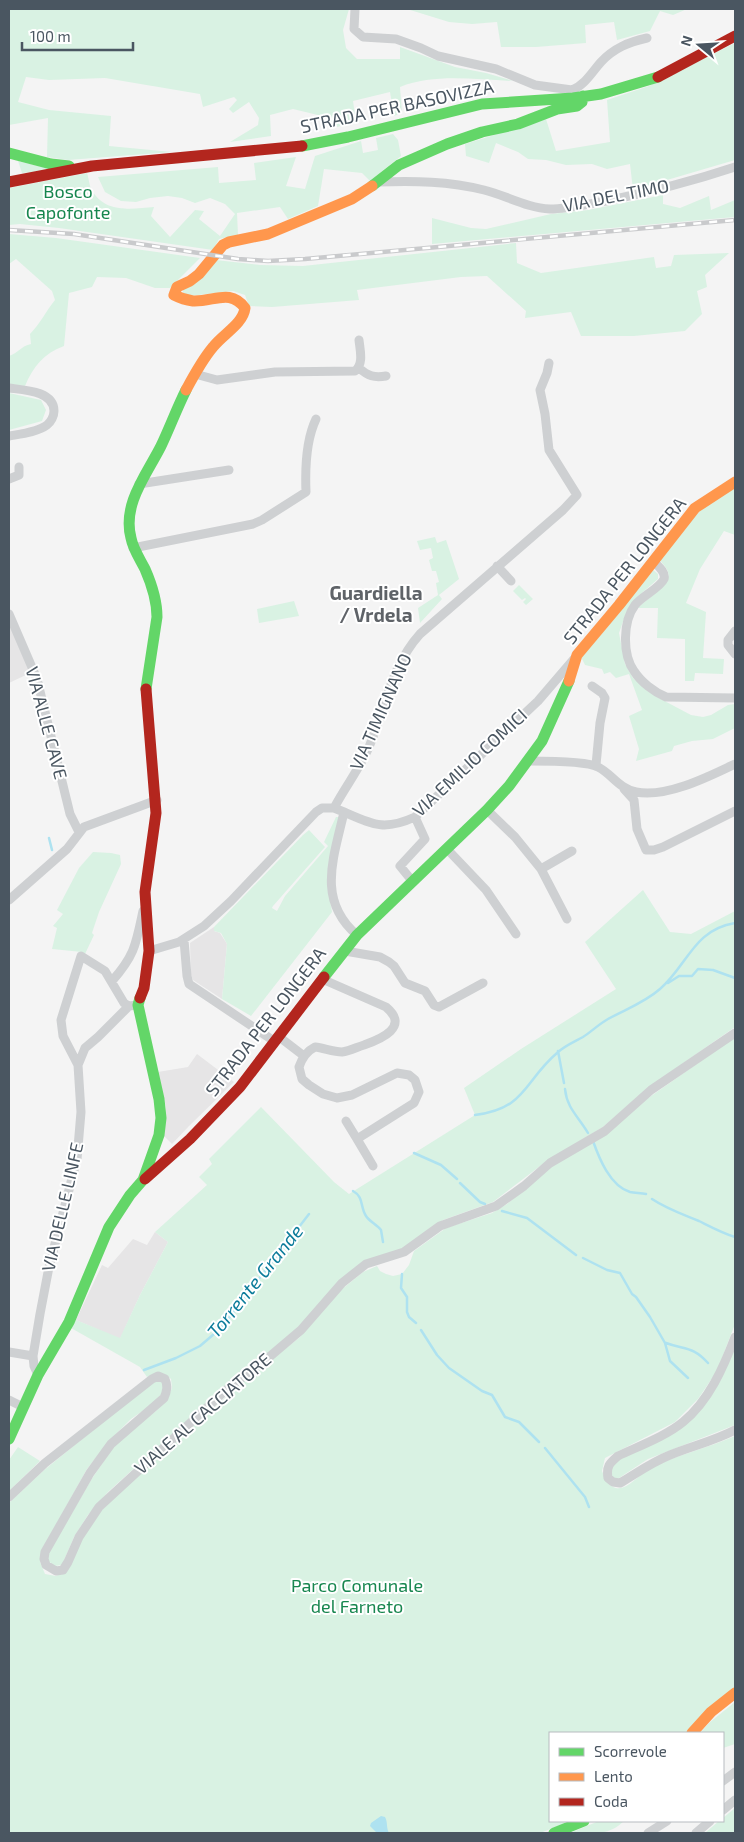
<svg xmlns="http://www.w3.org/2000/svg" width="744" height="1842" viewBox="0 0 744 1842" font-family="'Exo 2',sans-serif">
<rect width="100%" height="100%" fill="#f4f4f4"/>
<path fill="#e6e5e6" d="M11,628L30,673L9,683V629Z
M214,927V931L220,933L227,944L222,999L193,980L191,975L190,943Z
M197,1054L234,1082L189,1126L172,1144L164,1136L166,1107L158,1072L188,1067Z
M155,1232L168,1242L140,1295L120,1339L76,1320L102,1265L108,1268L133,1239L147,1245Z"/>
<path fill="#d9f2e3" d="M9,9H349L343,30L346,48L357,59H400V47L455,67L486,73L513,81C476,80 435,73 400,87L402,113L394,116L390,92L353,101L356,122L337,127L334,122H328L326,117L293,109L270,115L271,136L230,142L258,125L259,118L249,102L233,113L229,109L237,100L234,97L203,107L200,94L105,78L49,80L26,77L18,102L49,110L111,116L109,146L172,152L68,160L47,157L48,118L9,125Z
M407,9H687L673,15L660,11L650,31L617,40L614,22L585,25L586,43L536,47H501L497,22L472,24L449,22Z
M735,43V160L633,190L630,164L607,169L592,164L566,165L546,160L528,159L518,152L496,143L489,163L466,156L465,144L546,119L556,151L610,142L607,100L649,86Z
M393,134L398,140L401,156L370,181L362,173L324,169L318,206L288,219L280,207L237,213L238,235L219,239L213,250L59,228L20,224L9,225V188L87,173C89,178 89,187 93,192C106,213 132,209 154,207L151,216L170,237L195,210L204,211L199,219L220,236L235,214L225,204L210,198L195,203L182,198L168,196L150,198L136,202L121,201L105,192L98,177L218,167L219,183L256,180L254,163L296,157L286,186L305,189L315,156L361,141L363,153L378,150L376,138Z
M18,161L54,170L22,173Z
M663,195V204L680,208L709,196L711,210L735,200V217L432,244V218L471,228L486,229L551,214L588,210Z
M9,234L56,238L200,258L170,288H155L126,278L97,277L92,287L69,293L64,346C44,353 33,367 25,386L9,384V356C18,353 21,346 31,344L30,334C40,324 46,311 55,300L52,291L16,259L9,264Z
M516,243L517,263L541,273L654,257L656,268L671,266L674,255L729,253L705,275L707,287L697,291L702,314L685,331L634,336H581L571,312L525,318L526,311L487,276L461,277L357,290L359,300L272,307L249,306L245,295L233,291L190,296L183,293V288L216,260L260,265L303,266Z
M9,393L41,400L46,410L42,421L9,430Z
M735,486V535L724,531L700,569L686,603L706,612L703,658L724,659L723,674L695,673L694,681H685V639L657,638L658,608H638C646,599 672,585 668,572C667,568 662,563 659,559L703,507Z
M435,537L437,543L446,540L459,579L439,595L442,599L420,623L418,608L438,595L436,583L439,582L436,571H432L429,560L433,558L431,548L420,550L417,541Z
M652,569L658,574V579L636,598L626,613L619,633L625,664L633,678L657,697L691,715L703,717L711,715L728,705L735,704V728L713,739L692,741L674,746L672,751L636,761L639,749L629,716L642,710L629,674L616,678L610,672L604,674L602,669L585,665L581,657Z
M519,585L533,599L526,605L523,602L526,599L525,598L522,600L513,591Z
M294,601L299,616L259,623L257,609Z
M336,817H339L329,863L328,889L332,912L251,1016L222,999L227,944L221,933L214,931V927L303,835L309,830L325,847L273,906L272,908L277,911L285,896L328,846L324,842Z
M93,852L111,853L120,855L121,864L99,912L92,933L94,935L85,954L82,952L52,949L57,928L53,926L63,914L57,910L79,868Z
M643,890L670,932L691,934L735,911V1027L649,1087L603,1127L548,1160L493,1202L443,1220L404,1248L339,1281L302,1324L269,1352L226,1385L108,1492L88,1515L74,1537L62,1565L55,1566L48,1561V1554L91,1480L114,1446L133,1428L156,1411L167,1399L172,1388L171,1379C162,1371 157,1372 147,1377L140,1367L71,1328L76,1320L120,1338L140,1295L168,1242L155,1232L207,1185L199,1177L212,1164L209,1159L261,1107L334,1182L349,1194L475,1115L464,1088L521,1049L616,989L585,942Z
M735,1037V1324L717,1371L698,1399L675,1422L605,1458L602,1471C605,1478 608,1486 616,1488C627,1490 638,1476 646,1471C674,1455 706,1449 735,1436V1688L687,1733H550V1821H571L540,1833H9V1503L43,1471L152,1382H162L164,1390L157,1401L131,1419L109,1441L87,1469L43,1548L40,1562L45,1574L56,1576L65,1572L85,1533L98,1514L122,1490L245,1380L299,1338L341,1290L363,1272L377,1266L380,1271L386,1274L393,1276L402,1274L409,1265L414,1251L446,1228L492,1213L507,1204L553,1165Z
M735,1346V1425L648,1459L616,1480L611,1475L612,1466L619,1460L679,1428Z
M18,1447L40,1461L9,1491V1460Z
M735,1702V1744L723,1748V1733H700L709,1723Z
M735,1808V1833H705L719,1821H723V1818Z
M599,1821H624C608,1837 591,1833 570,1833Z"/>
<path fill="#aee2f0" d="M381,1816L385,1817C388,1822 386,1828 389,1833H377L370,1826L371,1823Z"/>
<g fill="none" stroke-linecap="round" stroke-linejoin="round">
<path stroke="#aee2f0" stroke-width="2.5" d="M49,838L52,850
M668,983L679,976H692L698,969L713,970L735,978
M558,1051L564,1083
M565,1089C567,1109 579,1117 588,1133
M475,1115C526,1109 524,1081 557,1053C564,1046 574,1042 583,1037C591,1032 599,1024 608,1019C626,1009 644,1003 660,989C688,965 693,930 735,923
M593,1141C599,1158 610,1186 630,1192C635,1193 641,1193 646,1194
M414,1153L441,1165L457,1179
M460,1183L480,1202L485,1204
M353,1191C364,1197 360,1207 366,1216C369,1221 377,1225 381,1230L383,1242
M652,1199C667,1209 682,1214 699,1221C711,1227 722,1233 735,1237
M502,1211L527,1218L576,1255
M583,1258L607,1270L620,1273L632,1294L636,1297L650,1317L665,1343L670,1361L688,1378
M402,1274L401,1288L407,1297V1312L409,1317L416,1323
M421,1330L437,1355L449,1368L482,1391L492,1395L505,1417L519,1422L539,1442
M666,1343C685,1350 693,1346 708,1363
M144,1370L176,1358L200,1346L221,1328L309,1214
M545,1448L585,1497L589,1507"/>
<path stroke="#ced0d2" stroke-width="9" d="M355,9L354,29L363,37L396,39L421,48L438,56L496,69L535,85L572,90L573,98
M572,90C585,85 592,72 601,62C614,48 629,42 647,38
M378,182C415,181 448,181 484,190C505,195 527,208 550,209C568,209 588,204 606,201C650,192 693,181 735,167
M359,368C368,376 374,378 386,376
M195,374L217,380L275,372L355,371C364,364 360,350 359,340
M9,388C24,390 54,391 54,411C54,416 51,422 47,425C38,432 20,434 9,436
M9,479L19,475V467
M139,484L229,470
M133,548L253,524L262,520L306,492C305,468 306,440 316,419
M653,561C658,566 666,572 664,579C660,588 642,596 635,605C623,621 622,654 634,671C641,682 654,692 666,697L735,698
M497,566L511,581
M9,614L37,679L70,814L79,832
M735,631L728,640V645L735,654
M592,686L602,693L605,698L600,723L596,765
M529,761C542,761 587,761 598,767C612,774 618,788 636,792C666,798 708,777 735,764
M624,789L634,800L637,829L646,850H654L663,847L735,811
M487,810L515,837L541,869L567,919
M344,812C374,825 384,831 415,817L538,701L574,659
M447,849L486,890L516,934
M541,869L572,851
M413,882L400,866L425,839L415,817
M9,900L67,849L84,827L157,800
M357,935C316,900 334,857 344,812L334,808C345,787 360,768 369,747C385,709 391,666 420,634L563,510L577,495L549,450L545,414L540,390L547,373L549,363
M184,940L187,976L189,984L274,1041
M149,951L179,942L204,926L231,901L316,812L322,808H334
M345,951L380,957L389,962L394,966L405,983L425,991L434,1005L439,1007L483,983
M322,979L386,1007C410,1027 381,1039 364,1045C357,1047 350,1051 342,1052C333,1052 324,1048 315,1047C307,1051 302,1058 299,1067L302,1079L309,1085L323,1094L337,1098L352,1095L397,1073L409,1075L415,1080L419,1092L414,1103L357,1139L373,1166
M112,981C135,955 136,944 143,911
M278,1036L304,1056
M78,1065L63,1036L61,1020L81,956L105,971L124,1003L129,1006
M346,1121L357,1139
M735,1337C724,1366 709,1401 683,1422C666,1436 639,1446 618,1456C610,1463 606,1466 608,1478L613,1482L620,1483C637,1473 652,1462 670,1455C692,1446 714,1441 735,1430
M9,1352L33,1356
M38,1375L34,1366L33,1356L40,1314L49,1267L77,1159L81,1112L78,1065L85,1048L98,1037L129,1006L138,1005
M9,1400L23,1407
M9,1497L45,1463L152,1379L158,1376L165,1379C168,1386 167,1391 164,1398L111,1444L90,1473L45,1552L44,1559L46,1565L56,1571L63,1570L68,1562L79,1537L99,1507L226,1390L268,1358L301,1330L342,1283L366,1264L404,1252L440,1226L496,1206L524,1186L550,1163L605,1131L651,1090L735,1033
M723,1781L735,1772
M723,1810L735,1800
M648,1833L667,1821
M696,1833L710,1821"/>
<path stroke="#63d668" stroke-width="11" d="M302,146L348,137L482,104L573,98L601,94L658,77
M9,153L51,164L69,166
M372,186L399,165L447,144L482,132L518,124L557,109L577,106L582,102L583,96
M146,689L157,617C157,600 152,585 145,569C140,559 133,549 131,538C122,504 147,474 161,446C170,427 177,408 186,390
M324,977L357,935L487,810L509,786L542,741L569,681
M9,1439L38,1375L69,1322L109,1227L130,1195L143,1180L159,1135L161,1118L159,1099L138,1005L140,998
M554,1833L584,1821"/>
<path stroke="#ff974d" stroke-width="11" d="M186,390C194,375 202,360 213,347C223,334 243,324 245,308C230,288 214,302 193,301C186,300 180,298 174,295L177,287L190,281L199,274L223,245L229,242L268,234L352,199L372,186
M569,681L577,655L619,605L695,508L735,482
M692,1733L711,1712L735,1693"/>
<path stroke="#b3261e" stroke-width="11" d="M658,77L735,36
M9,182L92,166L302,146
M140,998L144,988L149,951L145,892L156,813L146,689
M145,1179L190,1139L240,1087L324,977"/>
<g stroke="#c9cacc" stroke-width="4.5">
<path id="rail" d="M9,230L74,234L238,259L268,261L305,259L735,220"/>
</g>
<use href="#rail" stroke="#fff" stroke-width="2.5" stroke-dasharray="8" stroke-linecap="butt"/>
</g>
<g text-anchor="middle" stroke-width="4" stroke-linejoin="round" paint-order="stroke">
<g font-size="18" fill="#4a5661" stroke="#fff">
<text transform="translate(397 107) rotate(-12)" y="6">STRADA PER BASOVIZZA</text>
<text transform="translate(616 196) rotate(-11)" y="6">VIA DEL TIMO</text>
<text transform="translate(625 571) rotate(-51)" y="6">STRADA PER LONGERA</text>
<text transform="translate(381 712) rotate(-66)" y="6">VIA TIMIGNANO</text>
<text transform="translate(46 723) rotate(75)" y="6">VIA ALLE CAVE</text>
<text transform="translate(470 763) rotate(-43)" y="6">VIA EMILIO COMICI</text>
<text transform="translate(266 1022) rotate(-52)" y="6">STRADA PER LONGERA</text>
<text transform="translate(63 1207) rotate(-77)" y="6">VIA DELLE LINFE</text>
<text transform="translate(203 1414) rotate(-41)" y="6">VIALE AL CACCIATORE</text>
</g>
<g font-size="18" fill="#17864f" stroke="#fff">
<text x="68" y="198">Bosco<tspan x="68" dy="21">Capofonte</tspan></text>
<text x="357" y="1592">Parco Comunale<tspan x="357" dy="21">del Farneto</tspan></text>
</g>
<g font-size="19" font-weight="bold" fill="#5f6368" stroke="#fff">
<text x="376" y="600">Guardiella<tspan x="376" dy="22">/ Vrdela</tspan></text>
</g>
<g font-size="19" font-style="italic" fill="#0c7c9b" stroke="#fff">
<text transform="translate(255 1281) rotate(-51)" y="7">Torrente Grande</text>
</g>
</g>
<rect width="744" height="1842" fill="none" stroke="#4a5661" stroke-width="20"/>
<rect x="549" y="1732" width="175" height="90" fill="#ffffff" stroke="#b7bbc0"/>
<rect x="559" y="1748" width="25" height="8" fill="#63d668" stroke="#b7bbc0"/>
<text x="594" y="1757" font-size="15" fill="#4a5661">Scorrevole</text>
<rect x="559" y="1773" width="25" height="8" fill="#ff974d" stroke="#b7bbc0"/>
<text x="594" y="1782" font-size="15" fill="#4a5661">Lento</text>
<rect x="559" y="1798" width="25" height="8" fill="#b3261e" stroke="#b7bbc0"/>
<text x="594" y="1807" font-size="15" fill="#4a5661">Coda</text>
<g transform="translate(699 45) rotate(288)" stroke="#ffffff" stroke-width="4" paint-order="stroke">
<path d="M0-4L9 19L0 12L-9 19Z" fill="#4a5661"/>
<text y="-8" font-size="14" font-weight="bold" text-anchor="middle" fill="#4a5661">N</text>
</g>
<path d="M22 42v8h111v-8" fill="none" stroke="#4a5661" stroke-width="2.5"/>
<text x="30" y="42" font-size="15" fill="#4a5661" stroke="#ffffff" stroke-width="4" paint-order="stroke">100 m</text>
</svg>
